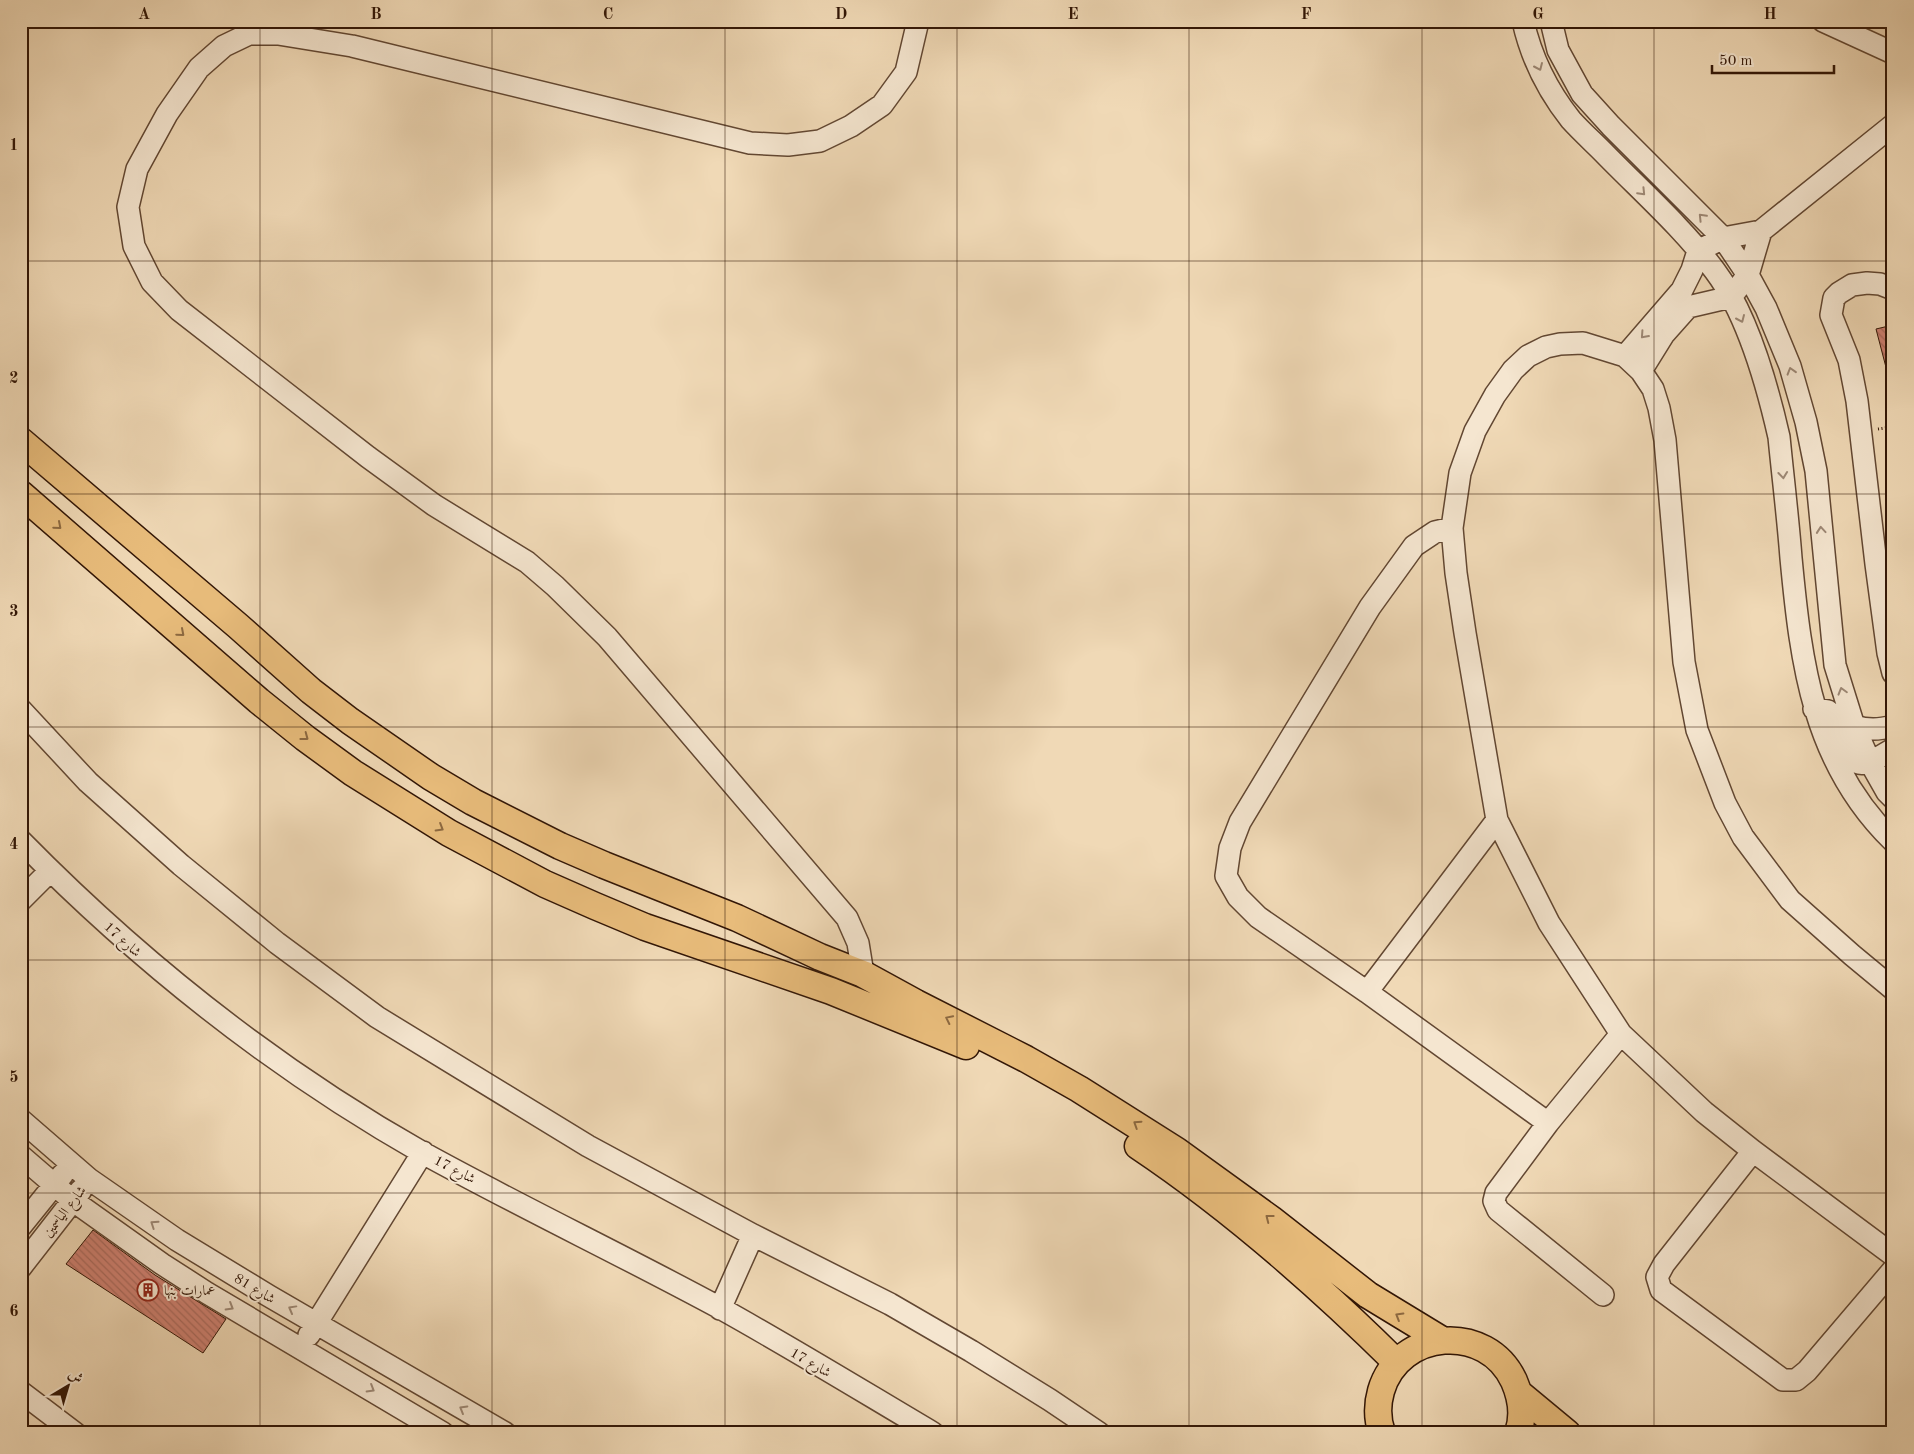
<svg xmlns="http://www.w3.org/2000/svg" width="1914" height="1454" viewBox="0 0 1914 1454" font-family="'Old Standard TT',Amiri,serif">
<defs>
<pattern id="building-back-hatch" width="6" height="6" patternUnits="userSpaceOnUse" patternTransform="scale(1.25)"><rect width="6" height="6" fill="#cf8172"/><path d="M-1 5l2 2M0 0l6 6M5-1l2 2" fill="none" stroke="#a9695c"/></pattern>
</defs>
<rect width="100%" height="100%" fill="#f0d9b6"/>
<filter id="stains"><feTurbulence type="fractalNoise" baseFrequency=".004" numOctaves="4"/><feColorMatrix values="0 0 0 0 .2 0 0 0 0 .09 0 0 0 0 .02 0 0 0 .5 -.17"/></filter>
<radialGradient id="worn" r=".72"><stop offset=".6" stop-color="#630" stop-opacity="0"/><stop offset="1" stop-color="#630" stop-opacity=".3"/></radialGradient>
<path fill="url(#building-back-hatch)" stroke="#321606" d="M1893,325V375H1888L1876,329Z
M93,1230L155,1275L226,1319L203,1353L66,1264Z"/>
<g fill="none" stroke-linecap="round" stroke-linejoin="round">
<g stroke="#624732" stroke-width="24">
<path id="minor" d="M1523,21C1531,57 1548,91 1571,120C1581,131 1592,141 1603,152C1641,191 1683,228 1715,271C1748,315 1767,384 1779,437C1783,478 1788,518 1791,558C1801,664 1813,763 1893,841
M1551,21L1558,50L1582,94L1611,126L1723,238L1748,275L1766,308L1790,366L1806,422L1816,471L1835,665L1854,726L1870,762L1887,792L1893,798
M1823,21L1893,53
M1893,289L1880,284L1867,283L1852,285L1839,293L1834,298L1831,315L1849,360L1857,401L1876,564L1888,653L1893,673
M1625,356L1682,290L1692,270L1698,251L1723,238L1761,231L1893,125
M1641,371L1664,334L1688,307L1731,297L1748,275L1761,231
M1452,528L1435,532L1414,546L1370,607L1240,822L1230,848L1226,876L1238,897L1258,917L1367,992L1548,1123
M1814,709L1828,711L1832,715L1853,760C1864,770 1882,755 1893,749
M21,710L88,782L181,865L277,943L377,1017L588,1146L753,1235L890,1304L971,1351L1050,1400L1099,1433
M1854,726C1868,730 1878,730 1893,726
M21,841C141,963 275,1069 423,1153C521,1207 622,1255 720,1308C792,1348 862,1391 933,1433
M21,900L50,871
M863,974L858,943L847,918L607,637L555,586L527,562L434,505L368,457L179,310L152,282L134,246L128,207L137,169L167,114L199,68L224,46L249,34H278L352,46L750,143L788,145L820,141L851,126L882,105L906,72L918,21
M1893,989L1852,955L1790,900L1743,837L1725,803L1697,730L1684,662L1665,440L1659,408L1653,389L1641,371L1625,356L1583,343L1560,344L1546,347L1528,356L1513,370L1495,395L1475,431L1460,473L1452,528L1456,573L1465,633L1497,820L1549,923L1621,1034L1704,1112L1753,1151L1893,1255
M1367,992L1497,820
M21,1120L89,1179L177,1240L269,1296L505,1433
M1753,1151L1664,1264L1657,1277L1661,1290L1783,1380H1796L1807,1371L1893,1270
M21,1156L72,1200L162,1264L207,1293L443,1433
M21,1226L63,1174
M21,1267L81,1190
M1603,1295L1498,1210L1494,1201L1496,1193L1548,1123L1621,1034
M720,1309L753,1235
M309,1335L423,1152
M21,1392L75,1433"/>
</g>
<g stroke="#321606" stroke-width="29">
<path id="major" d="M21,441L238,626L311,691L350,721L431,777L473,802L560,846L604,865L737,918L820,957L863,974L916,1003L1026,1059L1079,1089L1177,1151L1271,1219L1368,1295L1442,1340
M21,494L259,701L305,738L353,773L449,833L545,884L595,906L645,927L831,991L966,1046
M1138,1146C1232,1209 1316,1283 1396,1362
M1520,1394L1567,1433
M1382,1433C1377,1419 1377,1405 1381,1391C1399,1329 1487,1322 1514,1381C1521,1397 1524,1416 1518,1433"/>
</g>
<path stroke="#321606" stroke-width="3" stroke-dasharray="1 2.5" stroke-linecap="butt" d="M1878,429L1893,427"/>
<use href="#minor" stroke="#f5e6d0" stroke-width="21"/>
<use href="#major" stroke="#e8bc7b" stroke-width="26"/>
</g>
<defs><path id="oneway-chevron" d="M-2-3.5L2.5 0L-2 3.5" fill="none" stroke-width="1.6" stroke-linecap="round" stroke-linejoin="round" transform="scale(1.25)"/></defs>
<g stroke="#9d8875">
<use href="#oneway-chevron" transform="translate(1539 67) rotate(66)"/>
<use href="#oneway-chevron" transform="translate(1642 192) rotate(46)"/>
<use href="#oneway-chevron" transform="translate(1702 217) rotate(-134)"/>
<use href="#oneway-chevron" transform="translate(1741 319) rotate(66)"/>
<use href="#oneway-chevron" transform="translate(1644 335) rotate(132)"/>
<use href="#oneway-chevron" transform="translate(1791 371) rotate(-107)"/>
<use href="#oneway-chevron" transform="translate(1783 475) rotate(84)"/>
<use href="#oneway-chevron" transform="translate(1821 530) rotate(-95)"/>
<use href="#oneway-chevron" transform="translate(1842 691) rotate(-106)"/>
<use href="#oneway-chevron" transform="translate(154 1224) rotate(-146)"/>
<use href="#oneway-chevron" transform="translate(230 1307) rotate(31)"/>
<use href="#oneway-chevron" transform="translate(292 1309) rotate(-151)"/>
<use href="#oneway-chevron" transform="translate(371 1389) rotate(31)"/>
<use href="#oneway-chevron" transform="translate(463 1409) rotate(-150)"/>
</g>
<g stroke="#8d6940">
<use href="#oneway-chevron" transform="translate(58 526) rotate(41)"/>
<use href="#oneway-chevron" transform="translate(181 633) rotate(41)"/>
<use href="#oneway-chevron" transform="translate(305 737) rotate(37)"/>
<use href="#oneway-chevron" transform="translate(440 828) rotate(31)"/>
<use href="#oneway-chevron" transform="translate(949 1019) rotate(-154)"/>
<use href="#oneway-chevron" transform="translate(1137 1124) rotate(-147)"/>
<use href="#oneway-chevron" transform="translate(1269 1218) rotate(-142)"/>
<use href="#oneway-chevron" transform="translate(1399 1316) rotate(-149)"/>
</g>
<path fill="none" stroke="#321606" stroke-width="1" stroke-opacity="0.55" d="M260,21V1433M492,21V1433M725,21V1433M957,21V1433M1189,21V1433M1422,21V1433M1654,21V1433M21,261H1893M21,494H1893M21,727H1893M21,960H1893M21,1193H1893"/>
<defs>
<g id="building-ring" transform="scale(1.125)"><circle r="9.5" fill="#f5e6d0" stroke="#8f2418" stroke-width="1.5"/><path d="M-4-6H4V6H1V3H-1V6H-4ZM-2.5-4.3h1.7v1.8h-1.7ZM.8-4.3h1.7v1.8H.8ZM-2.5-1h1.7V.8h-1.7ZM.8-1h1.7V.8H.8Z" fill="#8f2418"/></g>
</defs>
<g fill-rule="evenodd">
<use href="#building-ring" x="148" y="1290"/>
</g>
<g text-anchor="middle" stroke-width="4" stroke-linejoin="round" paint-order="stroke">
<g font-size="14" fill="#321606" stroke="#f5e6d0">
<text transform="translate(123 939) rotate(42)" y="5">شارع 17</text>
<text transform="translate(455 1169) rotate(28)" y="5">شارع 17</text>
<text transform="translate(64 1211) rotate(-52)" y="5">شارع الياسمين</text>
<text transform="translate(255 1288) rotate(31)" y="5">شارع 81</text>
<text transform="translate(811 1362) rotate(30)" y="5">شارع 17</text>
</g>
<g font-size="14" fill="#321606" stroke="#f5e6d0" text-anchor="start">
<text x="164" y="1295">عمارات بنها</text>
</g>
</g>
<rect width="1914" height="1454" fill="none" stroke="#f0d9b6" stroke-width="55"/>
<g transform="translate(68 1386) rotate(38)" stroke="#f5e6d0" stroke-width="4" paint-order="stroke">
<path d="M0-4L9 19L0 12L-9 19Z" fill="#321606"/>
<text y="-8" font-size="14" font-weight="bold" text-anchor="middle" fill="#321606">ش</text>
</g>
<path d="M1712 65v8h122v-8" fill="none" stroke="#321606" stroke-width="2.5"/>
<text x="1719" y="65" font-size="15" fill="#321606" stroke="#f5e6d0" stroke-width="4" paint-order="stroke">50 m</text>
<rect x="28" y="28" width="1858" height="1398" fill="none" stroke="#321606" stroke-width="2"/>
<g font-size="16" text-anchor="middle" font-weight="bold" fill="#321606">
<text x="144" y="19">A</text>
<text x="376" y="19">B</text>
<text x="608" y="19">C</text>
<text x="841" y="19">D</text>
<text x="1073" y="19">E</text>
<text x="1306" y="19">F</text>
<text x="1538" y="19">G</text>
<text x="1770" y="19">H</text>
<text x="14" y="150">1</text>
<text x="14" y="383">2</text>
<text x="14" y="616">3</text>
<text x="14" y="849">4</text>
<text x="14" y="1082">5</text>
<text x="14" y="1316">6</text>
</g>
<rect width="100%" height="100%" filter="url(#stains)"/>
<rect width="100%" height="100%" fill="url(#worn)"/>
</svg>
